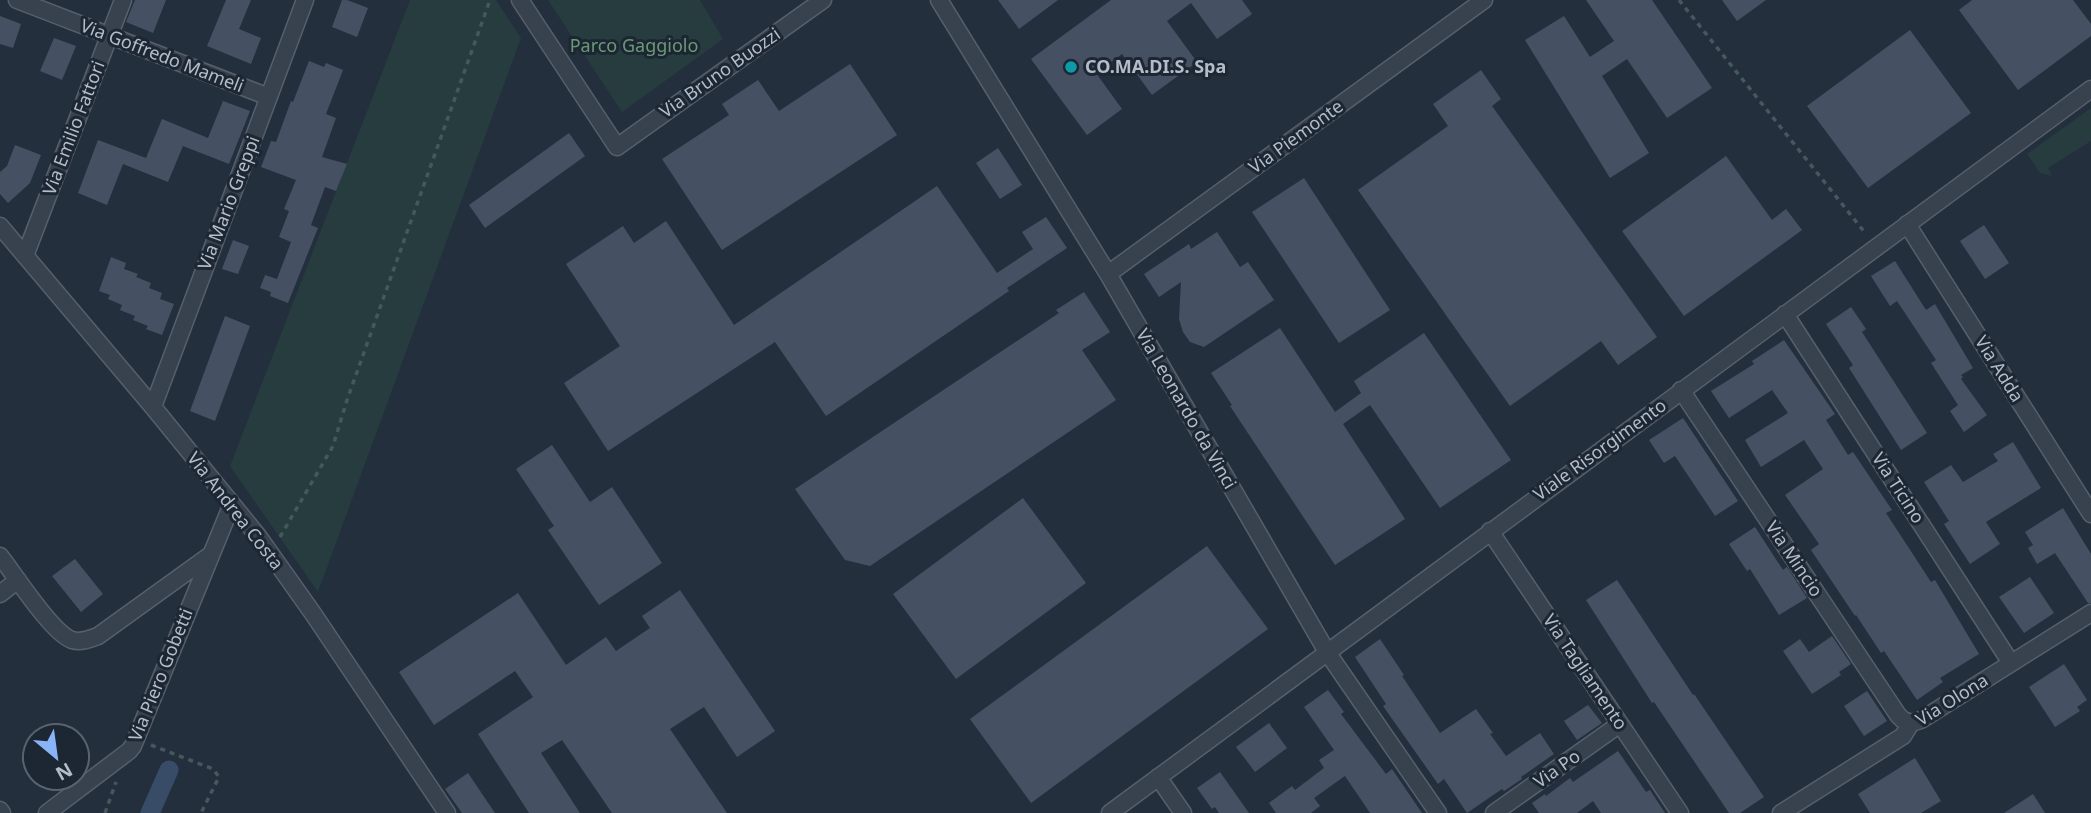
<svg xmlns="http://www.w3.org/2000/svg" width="2091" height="813" viewBox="0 0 2091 813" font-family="'Noto Sans',sans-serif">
<rect width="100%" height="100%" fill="#242f3e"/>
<path fill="#263c3f" d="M410,0H496L521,38L318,592L230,466Z
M548,0H700L723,39L622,112Z
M2091,108V141L2048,168L2052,176L2040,173L2027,154Z"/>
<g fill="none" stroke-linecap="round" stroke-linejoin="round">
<path stroke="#394c67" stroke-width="19" d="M150,813L169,770"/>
</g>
<path fill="#455162" d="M135,0H166L153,33L126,22Z
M226,0H251L239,29L261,38L251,64L207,46Z
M342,0H347L368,8L357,37L332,27Z
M998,0H1058L1019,29Z
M1111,0H1242L1252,14L1217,39L1191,3L1167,21L1197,62L1152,95L1122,54L1096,73L1122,109L1087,135L1031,59Z
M1586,0H1652L1712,88L1667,118L1627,59L1602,76L1649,153L1610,178L1525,40L1564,16L1590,57L1614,41Z
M1722,0H1766L1737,21Z
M1972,0H2073L2091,24V36L2018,90L1959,10Z
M0,16L21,24L13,48L0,44Z
M1910,30L1971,113L1868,188L1807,106Z
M54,38L76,46L62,80L40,71Z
M309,61L324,67L326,63L343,70L326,114L336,118L322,157L347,164L336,191L325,187L311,225L318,228L288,303L270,296L271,292L260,288L265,275L277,279L291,242L279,237L289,211L284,209L296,180L261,167L271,141L276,142L291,101L293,102Z
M850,64L897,135L722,250L662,159L729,115L722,104L758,80L779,111Z
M1481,70L1501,99L1492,106L1657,337L1618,365L1601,341L1510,406L1358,190L1448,126L1433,104Z
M223,101L250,111L229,164L183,146L168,182L123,164L107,205L78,193L98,140L146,158L162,119L208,138Z
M569,133L585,156L485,228L469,205Z
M15,145L41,155L30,183L8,203L0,194V172L7,166Z
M998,148L1022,185L1000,199L976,163Z
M1726,156L1772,220L1786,209L1802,230L1684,316L1622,231Z
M1304,178L1390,310L1339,343L1252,212Z
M937,186L997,273L1033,249L1022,232L1046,217L1067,248L1007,288L1009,291L826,416L775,342L608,451L564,383L620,346L566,264L623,226L634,243L666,221L734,325Z
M1984,225L2009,263L1985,279L1960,241Z
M1217,232L1240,267L1248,262L1274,300L1204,347L1190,342L1183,332L1179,319L1181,282L1159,297L1144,274L1189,244L1191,249Z
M233,240L249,246L238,274L222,269Z
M111,257L126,263L124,269L138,274L136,277L151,283L149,288L162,293L160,299L174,304L162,335L146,329L148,326L133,320L135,316L120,310L122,305L108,299L110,295L99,291Z
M1895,261L1926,310L1935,304L1973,368L1961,375L1963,377L1961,379L1987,415L1964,432L1950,411L1958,405L1931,363L1936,360L1897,301L1890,306L1871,276Z
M1084,292L1110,332L1082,350L1116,400L870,566L845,560L795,489L1059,313L1056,310Z
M1851,307L1866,329L1862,332L1927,433L1901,450L1849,368L1853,365L1826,324Z
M225,316L250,326L215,421L190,411Z
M1280,328L1335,412L1361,393L1354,381L1424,333L1511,460L1440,508L1370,405L1343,424L1405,519L1335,565L1230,406L1232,405L1211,373Z
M1784,340L1835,414L1826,420L1848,455L1853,452L1892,510L1886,513L1931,582L1935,580L1979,654L1940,678L1943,682L1917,700L1884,651L1881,653L1856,615L1855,616L1811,550L1819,544L1785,495L1823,469L1804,440L1761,467L1745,440L1788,413L1772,390L1729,418L1711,391L1754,364L1752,361Z
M1683,418L1738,501L1715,516L1675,456L1664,463L1649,440Z
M2013,442L2041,488L1986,522L2000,544L1970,564L1944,524L1949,521L1924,482L1951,465L1963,482L1998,461L1993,454Z
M552,445L590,502L612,487L662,563L599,605L548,530L554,526L516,469Z
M1023,498L1086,583L956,679L893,594Z
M2063,508L2091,554V603H2088L2055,553L2037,564L2028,548L2033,545L2025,532Z
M1755,527L1783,570L1787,567L1807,598L1779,615L1750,569L1747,571L1729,544Z
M1207,546L1268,629L1031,803L970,719Z
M75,559L103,594L81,612L52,576Z
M2030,577L2054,613L2024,633L1999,597Z
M1617,580L1693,695L1694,694L1764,797L1740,813H1729L1654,702L1652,703L1586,600Z
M680,590L775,731L737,757L704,707L670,729L727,813H612L562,740L541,753L580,813H529L478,734L533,697L515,671L434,725L399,672L518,593L566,665L606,637L616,651L650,628L642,616Z
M1832,636L1851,664L1839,672L1841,675L1812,694L1783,651L1800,639L1809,652Z
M1380,639L1404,675L1402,676L1440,733L1476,709L1493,733L1490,734L1506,756L1540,733L1554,754L1521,777L1522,779L1504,791L1502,789L1467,813L1444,779L1438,784L1383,706L1386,704L1355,657Z
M2064,664L2087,700L2077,707L2080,711L2055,727L2029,687Z
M1328,690L1344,712L1341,714L1386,774L1392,769L1422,813H1370L1345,776L1314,798L1320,806L1311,813H1276L1269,803L1292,786L1295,790L1324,768L1319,760L1334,750L1304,707Z
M1867,691L1887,721L1864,736L1844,706Z
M1588,705L1602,723L1577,740L1564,721Z
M1269,723L1287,748L1255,772L1236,747Z
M1618,751L1646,792L1650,790L1665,813H1601L1593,801L1577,813H1539L1532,803L1545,794L1546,796L1570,778L1573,782Z
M1915,758L1941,801L1921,813H1870L1858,794Z
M1220,772L1249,813H1219L1215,807L1212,809L1197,788Z
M468,773L495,813H462L445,789Z
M2033,794L2045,813H2004Z"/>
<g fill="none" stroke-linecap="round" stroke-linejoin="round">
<g stroke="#565f6c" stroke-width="19">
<path id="street" d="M17,0L269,97
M520,0L617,147L823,0
M939,0L1108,274L1327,652L1438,813
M1907,224L2091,514
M0,226L153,407L258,536L314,615L447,813
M25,256L123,0
M1108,274L1484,0
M1785,314L2011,663
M1681,390L1898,715L1903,720L1911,723
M153,407L305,0
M1490,531L1680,813
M0,556C15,575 52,633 72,640C81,643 90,639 98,636L209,556
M0,594L18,580
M1911,723L1921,720L2091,613
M1158,777L1183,813
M0,810L2,813
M47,813L129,751L133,746L232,504
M1110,813L2091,89
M1494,813L1620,724
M1781,813L1903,736L1911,723"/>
</g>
<path stroke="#44595c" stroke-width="3.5" stroke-dasharray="5 5" stroke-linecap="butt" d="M1679,0L1866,234
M280,537L333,446L347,400L490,0
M151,745L213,769L219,777L201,813
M105,813L116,782"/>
<use href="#street" stroke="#38414e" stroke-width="16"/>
</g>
<circle fill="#0f9aa8" stroke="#1d2633" stroke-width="2.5" cx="1071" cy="67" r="7"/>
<g text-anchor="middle" stroke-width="6" stroke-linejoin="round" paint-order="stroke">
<g font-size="18" fill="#6b9a76" stroke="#1d2633">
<text x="634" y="52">Parco Gaggiolo</text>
</g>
<g font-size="18" fill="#b4bcc9" stroke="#1d2633">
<text transform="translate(162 56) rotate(21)" y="6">Via Goffredo Mameli</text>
<text transform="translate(720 73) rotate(-35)" y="6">Via Bruno Buozzi</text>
<text transform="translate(74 128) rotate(-69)" y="6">Via Emilio Fattori</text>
<text transform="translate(1296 137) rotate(-36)" y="6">Via Piemonte</text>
<text transform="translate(229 203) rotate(-69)" y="6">Via Mario Greppi</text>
<text transform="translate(1999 369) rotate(58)" y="6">Via Adda</text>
<text transform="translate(1186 409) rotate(60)" y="6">Via Leonardo da Vinci</text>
<text transform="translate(1600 450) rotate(-36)" y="6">Viale Risorgimento</text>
<text transform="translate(1898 488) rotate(57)" y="6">Via Ticino</text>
<text transform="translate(235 511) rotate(52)" y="6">Via Andrea Costa</text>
<text transform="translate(1794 559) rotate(56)" y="6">Via Mincio</text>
<text transform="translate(1585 672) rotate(56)" y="6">Via Tagliamento</text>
<text transform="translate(161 675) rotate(-68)" y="6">Via Piero Gobetti</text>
<text transform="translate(1952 700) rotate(-32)" y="6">Via Olona</text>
<text transform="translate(1557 769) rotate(-35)" y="6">Via Po</text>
</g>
<g font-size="18" font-weight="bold" fill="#b4bcc9" stroke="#1d2633" text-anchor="start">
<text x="1085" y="73">CO.MA.DI.S. Spa</text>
</g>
</g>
<g transform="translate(56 757) rotate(151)"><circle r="33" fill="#1d2633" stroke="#59626f" stroke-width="2"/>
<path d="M0-5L12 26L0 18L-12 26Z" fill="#8ab4f8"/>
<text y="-10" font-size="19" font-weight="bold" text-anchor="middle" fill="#b4bcc9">N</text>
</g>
</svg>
